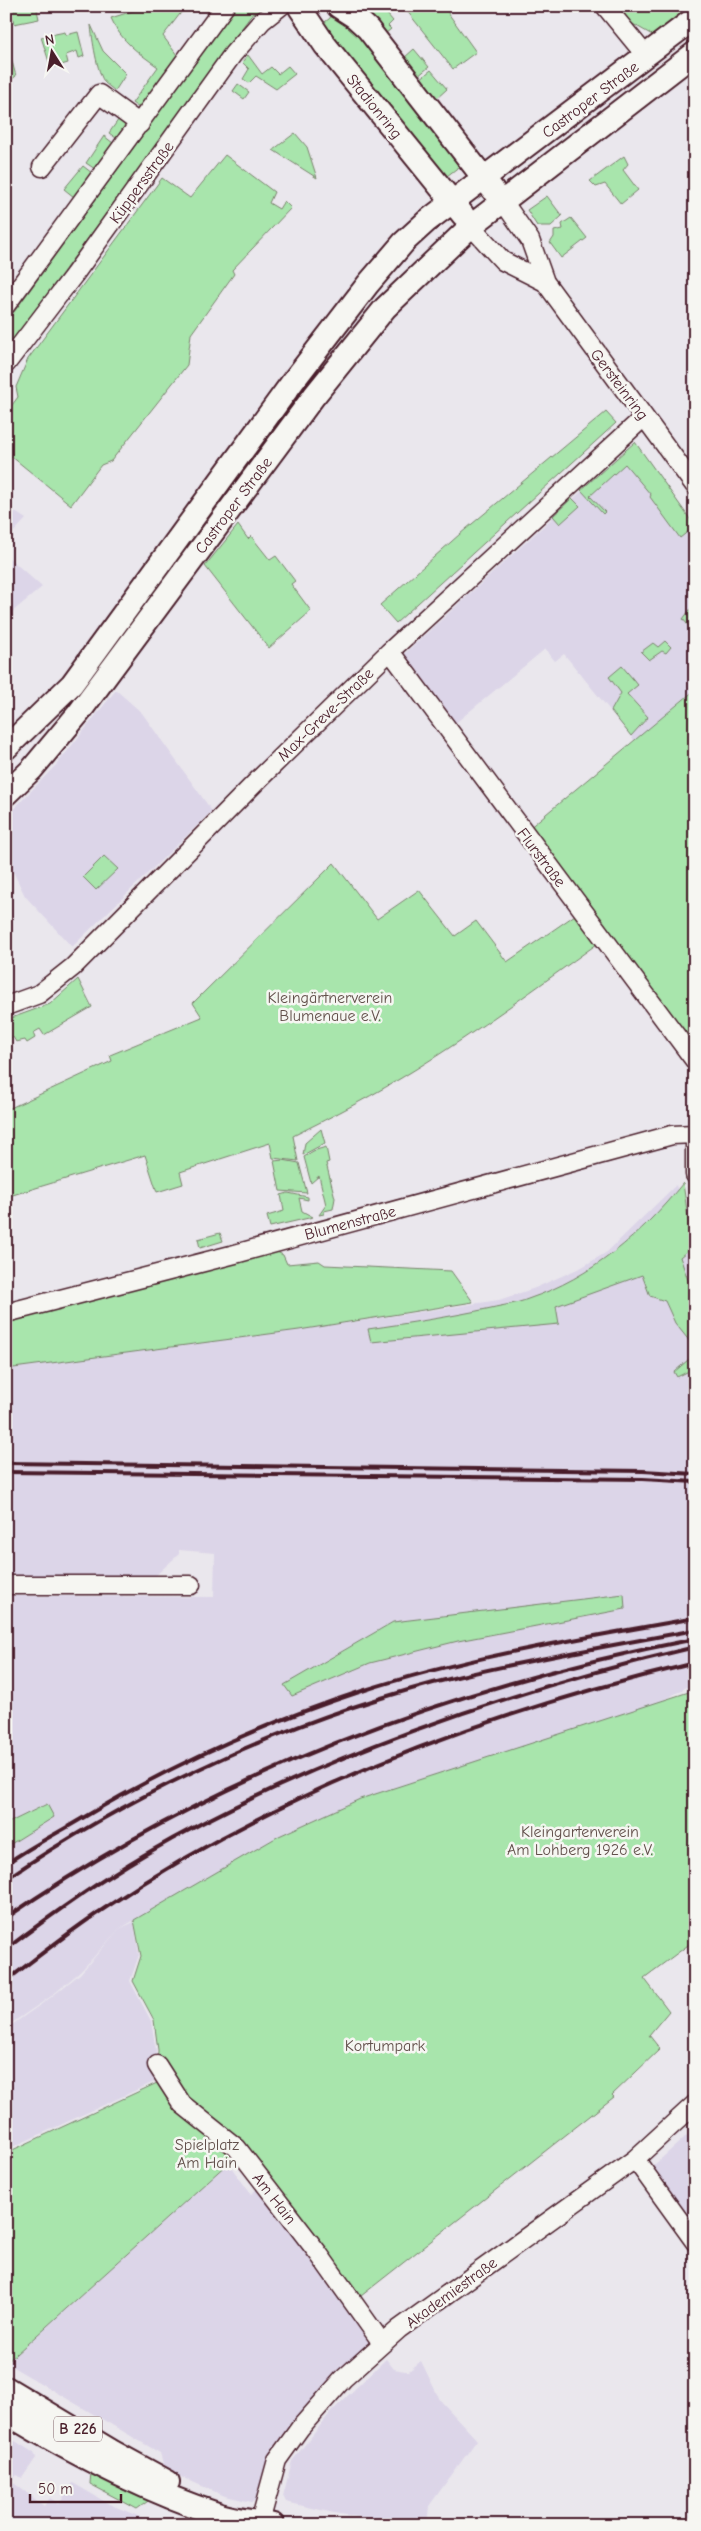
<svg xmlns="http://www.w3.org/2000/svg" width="701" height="2531" viewBox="0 0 701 2531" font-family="'Comic Neue',sans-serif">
<rect width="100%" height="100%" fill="#eae7ed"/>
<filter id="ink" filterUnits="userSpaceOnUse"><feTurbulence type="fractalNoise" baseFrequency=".02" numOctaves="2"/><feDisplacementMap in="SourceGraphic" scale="10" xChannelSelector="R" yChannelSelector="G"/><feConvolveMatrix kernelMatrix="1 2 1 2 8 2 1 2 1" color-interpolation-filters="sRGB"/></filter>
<g filter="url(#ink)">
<path fill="#dcd5e8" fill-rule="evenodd" d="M635,442L695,526V690L635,741L564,654L555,661L545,649L453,725L402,656Z
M6,506L26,519L6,540Z
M6,555L42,587L6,617Z
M116,690L142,713L212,811L72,947L25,896L6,857V817L57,764Z
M676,1185L695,1245V1682L663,1701L360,1799L279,1836L119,1929L80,1972L50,1997L6,2027V1847L53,1817L46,1804L6,1824V1693L11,1596L214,1597L215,1553L179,1550V1554L155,1576L6,1575V1369L299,1330L499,1300L535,1288L582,1267L607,1252ZM525,1607L625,1609L458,1641L370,1663L292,1696L284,1686L393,1622Z
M134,1922L139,1955L130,1981L151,2021L156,2050L154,2082L6,2150V2029L50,1998L80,1974L119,1929Z
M695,2128V2228L652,2167Z
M228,2163L251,2194L259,2187L371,2341L260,2498L252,2502L225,2496L165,2470L160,2453L6,2363Z
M386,2359L394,2369L405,2371H409L421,2361L440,2400L477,2440L429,2506L427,2525H410L334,2513L286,2502L283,2496L292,2461L331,2412Z
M6,2441L10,2443L15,2441L34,2453L36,2458L22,2478L17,2475L11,2481L44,2506L50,2498L59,2504L73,2483L109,2504L152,2522L151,2525H6Z"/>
<path fill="#a8e5ac" stroke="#79826c" d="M10,6H54L37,10L39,19L14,24Z
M135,6H179L183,10L163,36L177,55L139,108L132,103L158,67C139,53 121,42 111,18L136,10Z
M238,6H255L263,13L258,17L253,13L6,350V323L226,20Z
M403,6H443L476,52L453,69Z
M614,6H695V9L656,37L624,19Z
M381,7L393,21L388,26L391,29L385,34L370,16Z
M336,10L349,18L464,163L443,179L319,26L329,19Z
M91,25L103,51L126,74L115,91C112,88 108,86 105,83C97,73 92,38 91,25Z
M65,32L66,35L78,32L84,56L79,58L77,51L66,55L68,63L51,68L41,37Z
M6,47H8L16,76L6,84Z
M414,49L429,67L418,76L404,58Z
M248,55L262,74L271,67L278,74L288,66L295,74L276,89L256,76L249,83L243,79L249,69L242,62Z
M431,70L447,89L436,99L420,79Z
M238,84L249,92L244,99L233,91Z
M121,116L128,122L116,138L109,133Z
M295,133L307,147L317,178L273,150Z
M104,136L113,143L95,169L86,163Z
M225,155L274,192L269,203L279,209L284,201L291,208L232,270L234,274L191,334L187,365L111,461L101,465L71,505L6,452V413L18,397L16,387L28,359L162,178L190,198Z
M624,156L628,164L623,170L638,190L621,204L605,184L596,187L590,181Z
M83,166L92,173L74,197L64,189Z
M547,196L562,216L551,226H537L527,210Z
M571,218L587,238L561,258L550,243L554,237V231L563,229L562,224Z
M606,412L616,423L396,623L380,605L460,534Z
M635,442L695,526L680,538L650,497L651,495L625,464L590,496L605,512L603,514L581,490Z
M572,498L580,506L560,524L553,516Z
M238,525L248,539L251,536L270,560L276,556L295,581L291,584L311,611L269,648L205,566Z
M695,603V634L683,619Z
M665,641L671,647L666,653L662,651L649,660L641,652L653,643L658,647Z
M622,666L638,685L627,694L648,717L631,736L611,711L621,693L609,677Z
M695,690V1054L528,829Z
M104,856L118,869L96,890L83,877Z
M334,863L377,919L419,890L455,936L476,921L507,962L575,915L597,944C537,987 478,1031 416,1069C376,1094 335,1115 293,1136L298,1161L273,1158L270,1143L180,1172L183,1184L157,1192L145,1155L6,1197V1151L9,1150L6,1143V1110L112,1061L110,1055L202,1017L193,1003Z
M78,979L92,1007L44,1035L40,1029L33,1033L35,1038L27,1043L25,1040L16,1042L13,1037L6,1039V1020L50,1004Z
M321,1129L325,1143L303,1155L305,1143Z
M326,1147L329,1162L326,1163L335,1198L333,1209L324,1211V1214L319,1215L326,1205L319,1176L311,1183L304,1157L313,1151Z
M283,1160L299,1163L307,1193L280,1191L274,1161Z
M683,1183L692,1247L680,1257L695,1300V1348L675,1323L665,1301L650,1296L642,1275L556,1306L559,1324L371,1342L368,1329C409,1323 450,1317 491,1308C503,1305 516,1304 528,1299C592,1277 641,1235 683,1183Z
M288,1193L308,1197V1200L299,1198L302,1211L313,1217L270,1227L267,1216L284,1211L281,1195Z
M220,1233L223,1241L200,1248L198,1239Z
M273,1250L283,1255L287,1264L319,1261L325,1265L451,1271L473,1302L299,1330L6,1369V1321Z
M695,1354V1368L677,1377L674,1372Z
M624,1594L625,1609L458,1641L370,1663L292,1696L284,1685L393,1622Z
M695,1690V1940L644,1978L669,2011L649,2035L660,2049L612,2095L614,2097L361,2296L244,2145L228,2163L6,2363V2153L157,2083L158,2050L154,2020L133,1981L141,1956L134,1920L279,1836L360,1799Z
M47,1804L54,1817L6,1847V1824Z
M91,2472L151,2499L137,2509L90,2484Z"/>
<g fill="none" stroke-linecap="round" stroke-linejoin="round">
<g stroke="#4a1f2b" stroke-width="21">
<path id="minor" d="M605,6L642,51
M42,167L99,94L140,124
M502,200L530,240L545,282L695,486
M471,226L503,261L545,282
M6,305L225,6
M6,364L74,275L233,54L262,21L281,6
M389,652L395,658L695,1061
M6,1006L39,994L73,967L260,778L389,652L644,417
M695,1143V1175
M6,1313L235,1254L672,1135L695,1134
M6,1585H191
M157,2065L182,2104L237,2148L318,2253L382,2343
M635,2159L695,2242
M260,2522L277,2460L300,2428L343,2379L399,2329L635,2159L695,2104"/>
</g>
<g stroke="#4a1f2b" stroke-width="26">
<path id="major" d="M338,6L355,17L368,29L493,190
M300,8L325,45L463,215
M6,748L72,684L294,380L368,284L404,242L427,221L695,18
M6,794L32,769L78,714L314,396L385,308L471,226L695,53
M6,2388L113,2452L168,2482
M6,2413C74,2454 145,2491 220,2515C237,2520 256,2521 273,2525"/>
</g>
<use href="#minor" stroke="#f6f6f2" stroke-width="18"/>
<use href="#major" stroke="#f6f6f2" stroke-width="22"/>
<path stroke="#4a1f2b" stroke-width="4" d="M6,1463L643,1471L695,1474
M6,1472L643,1479L695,1482
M6,1864C30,1847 56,1834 81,1819C169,1766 264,1723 362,1691C470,1656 583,1638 695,1618
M6,1879C143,1786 300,1715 461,1676C538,1658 617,1644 695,1630
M6,1918C212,1776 450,1686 695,1639
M6,1949C51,1915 96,1883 144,1855C310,1759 509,1690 695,1647
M6,1981C39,1956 71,1930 105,1908C281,1790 489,1712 695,1663"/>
</g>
</g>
<g text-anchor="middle" stroke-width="5" stroke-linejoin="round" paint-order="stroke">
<rect fill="#f6f6f2" stroke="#7e6067" stroke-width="1" x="54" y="2416.5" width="48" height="25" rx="4"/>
<g font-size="15" font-weight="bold" fill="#4a1f2b">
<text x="78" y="2434">B 226</text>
</g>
<g font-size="16" fill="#4a1f2b" stroke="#f6f6f2">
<text transform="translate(590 99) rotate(-37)" y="6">Castroper Straße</text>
<text transform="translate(375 106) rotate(51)" y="6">Stadionring</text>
<text transform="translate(141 182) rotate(-54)" y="6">Küppersstraße</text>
<text transform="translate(620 384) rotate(53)" y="6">Gersteinring</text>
<text transform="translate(233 505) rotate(-53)" y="6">Castroper Straße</text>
<text transform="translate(325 714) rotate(-44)" y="6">Max-Greve-Straße</text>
<text transform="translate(542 857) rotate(53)" y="6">Flurstraße</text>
<text transform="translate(350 1222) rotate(-15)" y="6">Blumenstraße</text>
<text transform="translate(275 2198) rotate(52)" y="6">Am Hain</text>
<text transform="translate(451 2292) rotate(-36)" y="6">Akademiestraße</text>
</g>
<g font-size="16" fill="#62504b" stroke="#f6f6f2">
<text x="330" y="1003">Kleingärtnerverein<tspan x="330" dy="18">Blumenaue e.V.</tspan></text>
<text x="580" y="1837">Kleingartenverein<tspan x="580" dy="18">Am Lohberg 1926 e.V.</tspan></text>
<text x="385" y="2051">Kortumpark</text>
<text x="207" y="2150">Spielplatz<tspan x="207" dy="18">Am Hain</tspan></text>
</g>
</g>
<rect width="701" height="2531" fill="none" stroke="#f6f6f2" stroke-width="25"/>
<rect x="12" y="12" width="676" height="2506" fill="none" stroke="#4a1f2b" stroke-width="2" filter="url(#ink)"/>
<g transform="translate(52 52) rotate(349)" stroke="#f6f6f2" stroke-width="4" paint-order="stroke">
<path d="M0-4L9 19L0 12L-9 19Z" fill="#4a1f2b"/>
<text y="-8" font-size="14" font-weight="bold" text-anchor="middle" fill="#4a1f2b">N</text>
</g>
<path d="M30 2494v8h91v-8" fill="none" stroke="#4a1f2b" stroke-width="2.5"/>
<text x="38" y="2494" font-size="15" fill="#4a1f2b" stroke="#f6f6f2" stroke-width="4" paint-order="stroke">50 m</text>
</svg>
